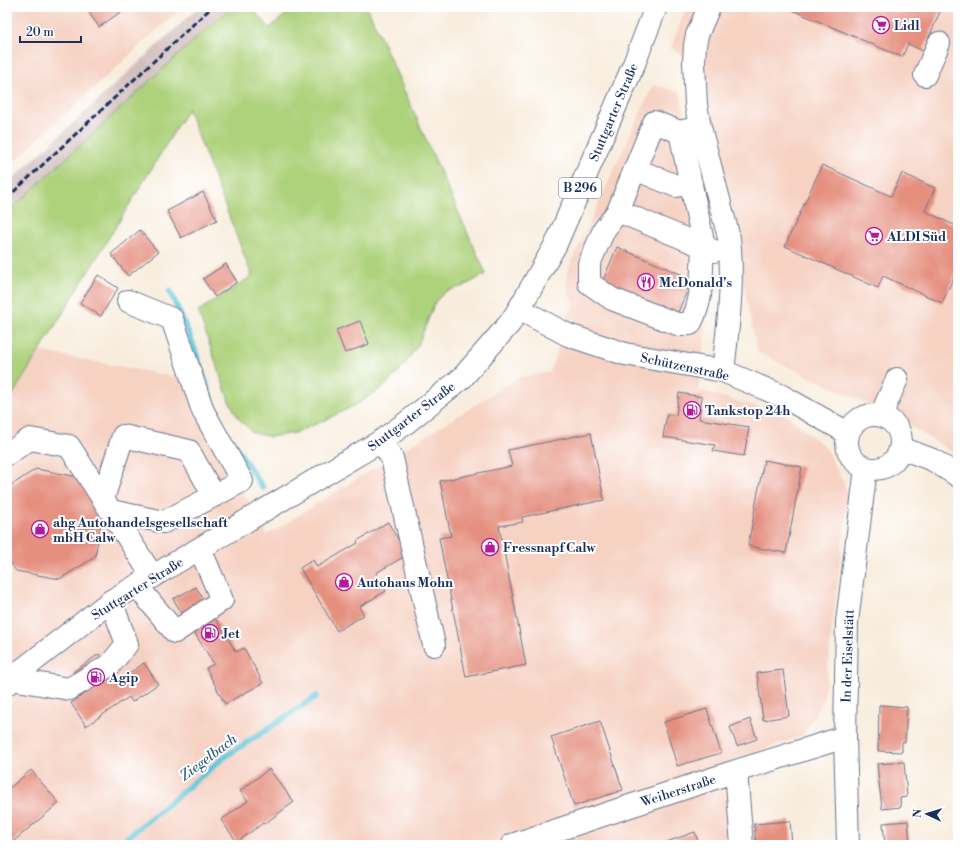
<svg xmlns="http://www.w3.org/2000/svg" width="965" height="852" viewBox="0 0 965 852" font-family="'Libre Bodoni',serif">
<rect width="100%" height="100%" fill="#fff"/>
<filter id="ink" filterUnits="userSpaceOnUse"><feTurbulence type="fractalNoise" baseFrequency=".025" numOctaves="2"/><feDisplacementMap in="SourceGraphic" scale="8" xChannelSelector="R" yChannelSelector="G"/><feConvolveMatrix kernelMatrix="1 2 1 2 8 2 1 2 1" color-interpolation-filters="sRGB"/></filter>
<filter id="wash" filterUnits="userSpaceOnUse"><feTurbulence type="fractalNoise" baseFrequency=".012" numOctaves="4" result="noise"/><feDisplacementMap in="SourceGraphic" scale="16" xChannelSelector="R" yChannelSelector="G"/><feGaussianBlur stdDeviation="0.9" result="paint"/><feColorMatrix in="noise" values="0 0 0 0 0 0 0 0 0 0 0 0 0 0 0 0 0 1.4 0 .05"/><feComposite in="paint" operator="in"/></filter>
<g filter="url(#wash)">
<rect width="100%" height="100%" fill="#f8eddd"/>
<path fill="#f6d2c3" d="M7,7H182L7,168Z
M686,7H958V456L899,419L757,352L701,66L671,48Z
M653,85L680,92L714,248L710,300L698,390L788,416L826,448L848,492L824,700L802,736L726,762L733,845H7V404L39,351L181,378L267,535L520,377L550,372L573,301L568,292L567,272Z"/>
<path fill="#d1bfbd" d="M199,7H229L7,213V184Z"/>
<path fill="#add27b" stroke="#64806c" d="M231,7H250L270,28L294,7H367L486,274L464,286L446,291L435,302L418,345L402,368L385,386L357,404L321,422L294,433L270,437L252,432L239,419L229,401L198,311L252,276L188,109L7,404V213L207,28Z"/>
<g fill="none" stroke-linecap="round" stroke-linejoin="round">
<path stroke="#5ec6da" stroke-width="6" d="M170,291L192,342L217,415
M231,440L263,488
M118,845L222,759L317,696"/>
</g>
<g id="blocks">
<path fill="#e58f7f" d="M85,7H128L99,27Z
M785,7H942L923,51L908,44L902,57Z
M822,165L891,196L902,173L935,188L925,211L958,227V268L942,303L883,276L878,288L785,246Z
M203,192L217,220L181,238L167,211Z
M140,230L158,252L128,276L111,254Z
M617,247L692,279L676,317L601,285Z
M226,264L237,282L215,297L203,279Z
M98,275L118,288L101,316L80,303Z
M360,321L369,344L345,353L336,330Z
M679,393L702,397L699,419L749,427L744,456L713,451L715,445L663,437L667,414L676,415Z
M591,433L604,500L522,517L523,522L499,526L526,665L466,677L439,538L451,536L440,481L512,466L508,450Z
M764,460L802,467L786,553L748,546Z
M36,469L79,477L103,513L95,557L60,579L16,571L7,557V488Z
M388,522L407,555L376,573L386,591L359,607L364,615L337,631L300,568L313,560L317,567L358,543L357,541Z
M196,587L236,652L244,648L263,683L225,704L206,668L214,664L173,599Z
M99,654L118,681L144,663L158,684L132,702L129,697L86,726L71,703L86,693L73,672Z
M783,670L789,716L763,720L757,673Z
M879,705L907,707L905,742H902V752L878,751Z
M707,709L721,753L677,766L664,722Z
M750,719L757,739L737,746L730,727Z
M600,721L623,790L574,806L551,737Z
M904,762L907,797L900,798L901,807L882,809L877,764Z
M269,769L294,802L264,824L263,823L237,842L221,820L248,801L240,791Z
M31,770L59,803L9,845H7V790Z
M790,821L792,845H756L754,824Z
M908,821L910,845H885L883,823Z
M695,832L699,845H658Z"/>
</g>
</g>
<g filter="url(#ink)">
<use href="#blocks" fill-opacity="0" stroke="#68728a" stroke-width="1"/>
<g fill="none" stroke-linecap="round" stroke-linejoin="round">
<g stroke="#68728a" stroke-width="24">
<path id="minor" d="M709,7L697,35L695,45L694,62L696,105L700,127L729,238C734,282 728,327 723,371
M925,75L939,43
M680,132L703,242V247C701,274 704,300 690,324H677L612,299L589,283V264L604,230L618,211L654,122L680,132L700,127
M635,169L676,186L691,183
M618,211L714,251
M519,309L568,335L625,354L723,371L782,396L848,433
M847 442a27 27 0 1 1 54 0a27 27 0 1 1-54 0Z
M881,415L897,379
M381,441L392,458L434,645
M901,448L933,460L958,476
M7,454L30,439L69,446L153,577
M103,499L123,436L189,451L214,496
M111,511L164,522L242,481L203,411L172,319L128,301
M137,586L175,632L222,600L200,549
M12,679L69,689L110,665L127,644L111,601
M736,771L742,845
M512,845L736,771L845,737
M848,845L845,737L847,622L866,468"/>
</g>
<g stroke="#68728a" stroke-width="24">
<path id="major" d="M7,684L18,673L111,601L381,441L406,423L462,378L510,323L519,309L556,244L634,64L656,7"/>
</g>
<use href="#minor" stroke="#fff" stroke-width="22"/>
<use href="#major" stroke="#fff" stroke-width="22"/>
<path stroke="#1b2f5e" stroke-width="3" stroke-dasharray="6 3" stroke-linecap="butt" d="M7,198L212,7"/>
</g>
</g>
<defs>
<g id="supermarket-ring" transform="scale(0.9)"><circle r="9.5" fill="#fff" stroke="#b5179e" stroke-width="1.5"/><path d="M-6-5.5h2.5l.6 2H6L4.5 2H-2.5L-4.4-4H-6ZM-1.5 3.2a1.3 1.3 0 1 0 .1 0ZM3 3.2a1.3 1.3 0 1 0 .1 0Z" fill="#b5179e"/></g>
<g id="restaurant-ring" transform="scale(0.9)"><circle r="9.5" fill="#fff" stroke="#b5179e" stroke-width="1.5"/><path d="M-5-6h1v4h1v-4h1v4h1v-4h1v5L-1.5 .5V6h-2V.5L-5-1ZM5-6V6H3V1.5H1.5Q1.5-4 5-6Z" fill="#b5179e"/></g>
<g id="fuel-ring" transform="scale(0.9)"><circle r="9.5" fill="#fff" stroke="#b5179e" stroke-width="1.5"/><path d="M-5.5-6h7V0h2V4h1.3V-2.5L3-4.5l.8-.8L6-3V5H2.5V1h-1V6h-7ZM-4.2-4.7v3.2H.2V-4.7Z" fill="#b5179e"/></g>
<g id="shop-ring" transform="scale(0.9)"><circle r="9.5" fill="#fff" stroke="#b5179e" stroke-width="1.5"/><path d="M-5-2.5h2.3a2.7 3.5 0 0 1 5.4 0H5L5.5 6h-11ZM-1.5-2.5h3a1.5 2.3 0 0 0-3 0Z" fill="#b5179e"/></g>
</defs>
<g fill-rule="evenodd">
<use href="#supermarket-ring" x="881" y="25"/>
<use href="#supermarket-ring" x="874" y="236"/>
<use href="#restaurant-ring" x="646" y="282"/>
<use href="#fuel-ring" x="692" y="410"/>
<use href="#shop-ring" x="40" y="529"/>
<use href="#shop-ring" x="490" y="547"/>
<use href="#shop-ring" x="344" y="582"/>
<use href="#fuel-ring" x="210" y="633"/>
<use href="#fuel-ring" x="96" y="677"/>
</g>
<g text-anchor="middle" stroke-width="4" stroke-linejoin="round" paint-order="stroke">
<rect fill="#fff" stroke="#5f6d8e" stroke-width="1" x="559" y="178" width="42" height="20" rx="3"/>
<g font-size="12" font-weight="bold" fill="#1b2f5e">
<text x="580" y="192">B 296</text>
</g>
<g font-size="13" font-weight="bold" fill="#1b2f5e" stroke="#fff" text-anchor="start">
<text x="894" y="30">Lidl</text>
<text x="887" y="241">ALDI Süd</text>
<text x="659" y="287">McDonald's</text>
<text x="705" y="415">Tankstop 24h</text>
<text x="53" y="527">ahg Autohandelsgesellschaft<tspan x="53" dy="15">mbH Calw</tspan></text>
<text x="503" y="552">Fressnapf Calw</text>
<text x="357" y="587">Autohaus Mohn</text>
<text x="223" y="638">Jet</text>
<text x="109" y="682">Agip</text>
</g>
<g font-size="13" fill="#1b2f5e" stroke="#fff">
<text transform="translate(613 112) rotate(-67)" y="5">Stuttgarter Straße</text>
<text transform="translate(685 366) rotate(12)" y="5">Schützenstraße</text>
<text transform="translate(411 416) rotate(-37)" y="5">Stuttgarter Straße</text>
<text transform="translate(137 588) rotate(-32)" y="5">Stuttgarter Straße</text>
<text transform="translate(847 656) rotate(-88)" y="5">In der Eiselstätt</text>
<text transform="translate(678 790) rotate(-18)" y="5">Weiherstraße</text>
</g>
<g font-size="14" font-style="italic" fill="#2f5c83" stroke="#fff">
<text transform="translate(208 757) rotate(-37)" y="5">Ziegelbach</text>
</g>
</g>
<rect width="965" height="852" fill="none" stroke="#fff" stroke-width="24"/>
<g transform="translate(927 814) rotate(274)" stroke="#ffffff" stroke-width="3" paint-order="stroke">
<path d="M0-3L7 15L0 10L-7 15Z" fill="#1b2f5e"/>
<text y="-6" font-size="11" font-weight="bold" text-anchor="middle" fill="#1b2f5e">N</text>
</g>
<path d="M20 36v6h61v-6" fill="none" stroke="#1b2f5e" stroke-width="2"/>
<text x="26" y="36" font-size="12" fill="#1b2f5e" stroke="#ffffff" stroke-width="3" paint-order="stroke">20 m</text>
</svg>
